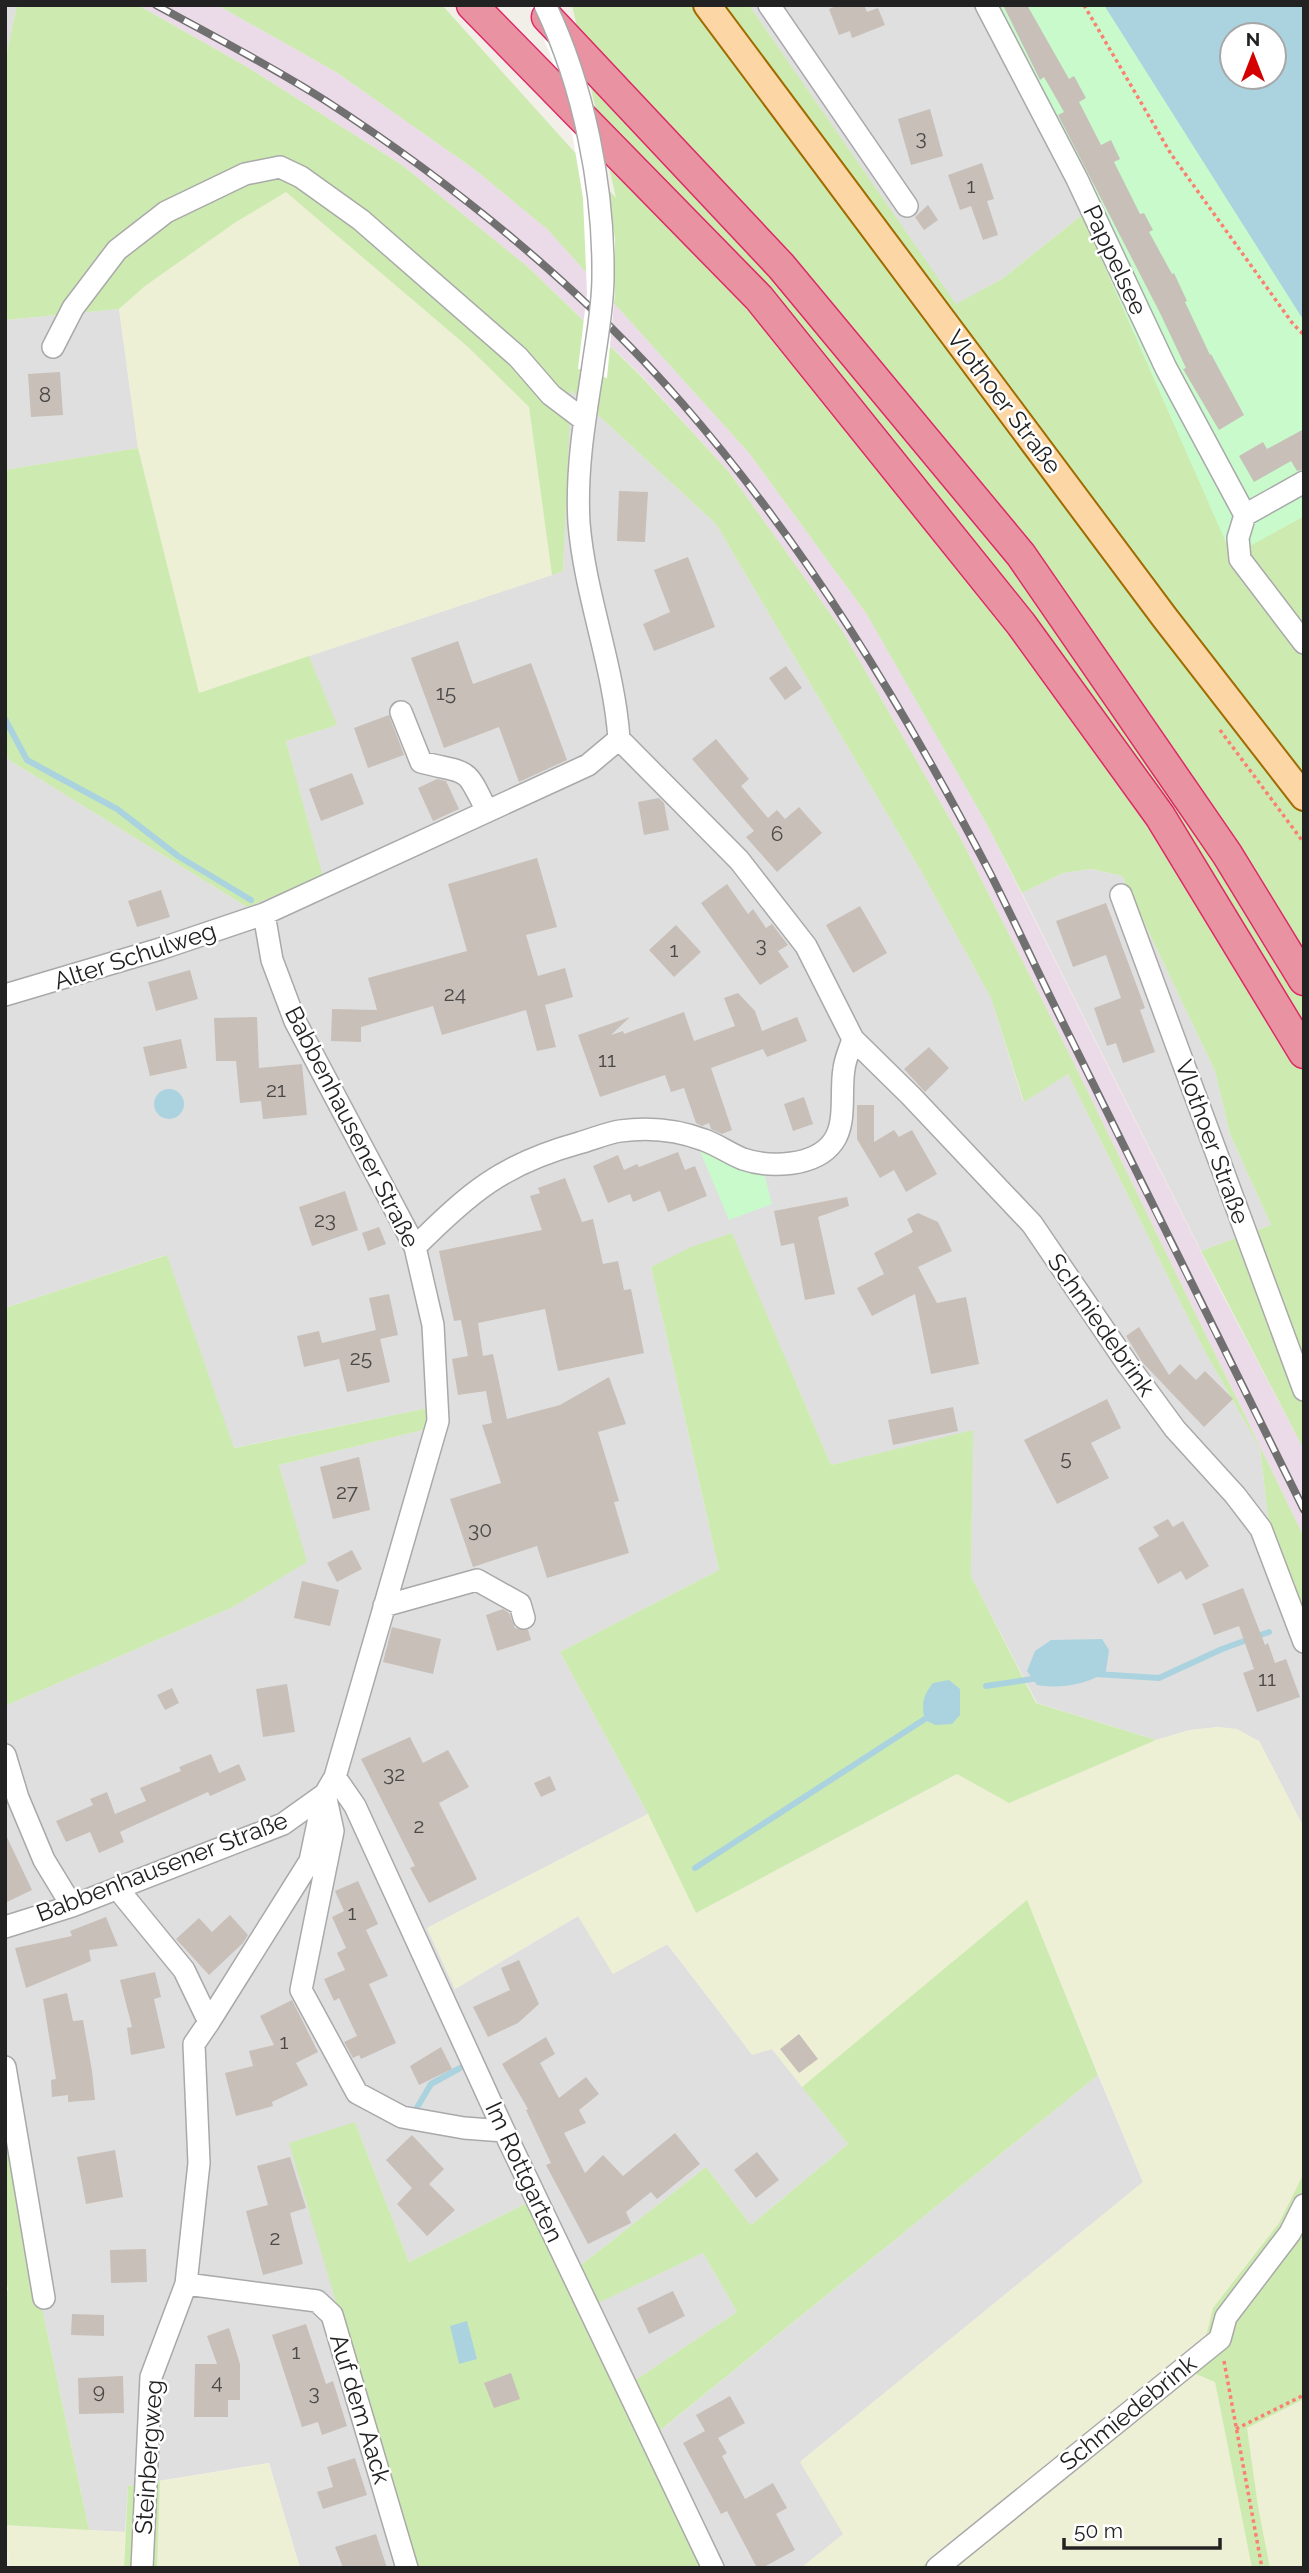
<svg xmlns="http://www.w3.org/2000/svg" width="1309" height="2573" viewBox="0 0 1309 2573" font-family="Raleway,sans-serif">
<rect width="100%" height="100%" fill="#f2efe9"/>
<path fill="#e0dfdf" d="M5,5H17L5,61Z
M749,5H974L1082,215L1002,279L956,305Z
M119,309L138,448L5,470V320Z
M570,389L716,524L921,871L991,998L1023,1101L1068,1074L1204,1350L1260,1448L1269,1526L1304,1624V1828L1259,1741L1219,1727L1190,1730L1156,1740L1037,1703L971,1576L972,1431L831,1465L732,1234L651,1267L719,1570L560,1652L648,1814L427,1928L455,1989L578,1916L667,1944L752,2054L772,2049L848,2144L751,2225L706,2167L563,2279L527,2203L409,2262L355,2122L340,2317L400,2568H300L269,2463L128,2486L125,2532L89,2530L34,2270L5,2111V1706L233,1607L306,1562L279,1465L427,1429L433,1407L233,1448L166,1255L5,1308V753L9,760L247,907L322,876L286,741L336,725L309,656L563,571Z
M1091,869L1122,876L1215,1071L1230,1134L1271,1225L1201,1251L1022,893L1063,873Z
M1098,2075L1143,2182L801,2461L844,2534L801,2568H723L657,2433Z
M703,2253L737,2312L634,2381L595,2304Z"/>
<path fill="#ebdbe8" d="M138,5H217L336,72L474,169L547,229L749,453L866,613L985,821L1222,1294L1304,1450V1537L1073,1061L959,835L842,630L729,472L640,374L528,267L402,165L249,68Z"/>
<path fill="#eef0d5" d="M286,191L468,347L529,407L552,575L199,693L138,448L119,309L145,286L236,222Z
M1219,1727L1237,1729L1259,1741L1304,1828V2173L1279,2223L1213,2308L1206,2336L920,2568H801L843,2534L800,2462L1143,2182L1027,1901L802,2087L772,2049L752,2055L668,1944L613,1974L578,1916L455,1989L427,1928L648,1814L696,1913L958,1774L1009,1803L1156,1740L1190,1730Z
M1191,2371L1215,2382L1252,2568H949Z
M1304,2399V2568H1270L1258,2506L1247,2428Z
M269,2463L300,2568H157L160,2481Z
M5,2525L125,2532L124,2568H11L5,2540Z"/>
<path fill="#cdebb0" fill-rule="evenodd" d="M17,5H138L249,68L402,165L528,267L640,375L729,472L842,630L959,835L1073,1061L1304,1537V1624L1269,1526L1260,1448L1204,1350L1068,1074L1024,1102L991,998L921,871L716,524L571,390L563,571L552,575L529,407L468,347L286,192L236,222L145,286L119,309L5,320V61Z
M217,5H442L616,198L572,5H749L956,304L1002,279L1082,215L1232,555L1304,516V1450L1201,1251L1271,1225L1230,1134L1215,1071L1122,876L1091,869L1063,873L1022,893L985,821L866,613L749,453L547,229L474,169L336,72Z
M138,448L199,693L309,656L337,725L286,741L323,877L247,907L9,760L5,753V470Z
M732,1233L831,1465L973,1430L971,1576L1036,1703L1156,1740L1009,1803L957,1774L696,1913L648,1814L560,1652L719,1570L651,1267L691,1247Z
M167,1255L234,1448L433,1407L427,1429L279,1465L307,1562L233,1607L5,1706V1308Z
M1027,1900L1098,2075L658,2432L723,2568H400L340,2316L289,2143L355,2122L409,2262L527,2203L563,2279L706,2167L751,2225L848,2144L802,2087ZM703,2253L737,2312L634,2381L596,2304Z
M5,2111L34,2270L89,2530L5,2525V2291L8,2290L5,2273Z
M1304,2173V2399L1247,2428L1258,2506L1270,2568H1252L1215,2382L1191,2372L949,2568H920L1206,2336L1213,2308L1279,2223Z
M160,2481L157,2568H124L128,2486Z"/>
<path fill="#c8facc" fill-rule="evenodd" d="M974,5H1304V516L1232,556L1082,215ZM1232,35H1274V77H1232Z
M698,1146L764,1173L772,1204L729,1220Z"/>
<path fill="#aad3df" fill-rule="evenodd" d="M1104,5H1304V321ZM1232,35H1274V77H1232Z
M154 1104a15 15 0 1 1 30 0a15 15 0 1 1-30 0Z
M1102,1639L1109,1650L1106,1671C1088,1685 1060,1689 1037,1685L1027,1671L1035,1651L1051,1640Z
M949,1680L960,1689V1715L952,1724L935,1725L925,1720C921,1705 923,1695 933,1683Z
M467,2321L477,2359L459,2364L450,2326Z"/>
<path fill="#fff" d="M530,5H558L578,47L597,116L615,240V292L607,378L578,369L587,293L583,198L573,138L553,62Z"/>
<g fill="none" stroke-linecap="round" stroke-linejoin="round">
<path stroke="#aad3df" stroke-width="6" d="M5,719L27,760L117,809L178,856L251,900
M1096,1674L1159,1678L1222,1649L1269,1632
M986,1686L1039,1678
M695,1868L931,1715
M415,2111L431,2084L460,2068"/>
</g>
<path fill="#c7bfb8" d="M839,5H864L867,12L878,8L885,25L852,38L850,31L839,35L829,9Z
M1003,5H1027L1069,79L1074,76L1086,98L1079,102L1101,145L1111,140L1120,159L1114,162L1140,214L1144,213L1153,230L1149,232L1172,274L1174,273L1187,301L1185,302L1210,355L1211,354L1244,415L1219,430L1183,369L1186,368L1160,313L1058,115L1064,112L1044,77L1040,80Z
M930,109L943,156L911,165L898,119Z
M982,163L994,199L987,201L998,235L983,240L971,206L960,210L948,175Z
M928,205L938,220L924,230L915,217Z
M60,372L63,415L31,417L28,374Z
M1304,429V469L1297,471L1291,461L1254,482L1239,456L1263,442L1267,449Z
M619,491L648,492L645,542L617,541Z
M688,557L715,627L654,651L643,624L670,612L654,570Z
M458,641L473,684L531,663L567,760L519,782L499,727L444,748L411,658Z
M786,666L802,688L785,700L769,678Z
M389,715L404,755L368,768L354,728Z
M716,739L749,779L741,786L768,818L777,810L785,819L799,807L822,833L777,872L746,837L754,831L692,759Z
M352,773L364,804L321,821L309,789Z
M437,779L446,781L459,809L433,821L418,788Z
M659,798L664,803L669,830L644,835L638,802Z
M537,858L557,927L526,935L538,976L565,968L573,997L545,1005L556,1047L537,1051L526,1010L442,1035L433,1006L361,1027V1042L331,1041L332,1009L377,1010L368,978L467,951L448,884Z
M727,884L748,914L753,909L766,928L772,924L788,945L778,951L789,967L760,985L701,903Z
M161,890L170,917L137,927L128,901Z
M1106,903L1145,1008L1140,1010L1155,1052L1123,1063L1116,1043L1107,1046L1094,1008L1121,998L1106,955L1073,967L1056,921Z
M860,906L887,953L853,973L826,925Z
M676,925L701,952L674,977L649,950Z
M190,970L198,999L156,1011L148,982Z
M738,993L755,1011L762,1031L797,1017L807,1041L767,1057L763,1049L711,1068L732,1130L722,1134L711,1129L709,1123L702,1126L696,1123L684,1088L671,1092L665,1075L600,1097L578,1035L630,1017L611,1035L623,1031L624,1034L684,1012L694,1041L735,1026L724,998Z
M257,1017L259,1068L302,1064L307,1115L263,1119L261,1101L240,1103L236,1061H216L214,1018Z
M181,1039L187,1068L150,1076L143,1047Z
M929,1047L949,1068L925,1092L904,1069Z
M804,1097L813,1124L793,1131L784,1104Z
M857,1105H874V1142L894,1130L899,1137L912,1130L937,1174L906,1192L894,1170L880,1178L857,1139Z
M678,1152L685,1170L695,1166L707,1196L668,1212L660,1191L633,1202L630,1194L608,1203L593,1166L618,1155L624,1170L637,1164L639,1167Z
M565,1178L582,1222L593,1219L603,1264L618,1261L624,1290L631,1289L644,1353L558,1371L545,1309L478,1323L483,1356L493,1354L507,1419L560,1405L609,1377L626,1424L598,1432L619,1501L614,1502L629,1553L547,1578L537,1546L473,1567L450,1499L501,1483L482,1425L492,1423L486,1391L458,1395L452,1359L468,1356L461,1320L454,1321L439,1251L542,1230L530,1196L540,1193L538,1188Z
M345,1191L358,1230L312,1246L299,1207Z
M847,1197L849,1206L818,1217L835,1294L805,1300L794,1243L781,1246L774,1211Z
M918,1213L938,1222L952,1251L918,1267L937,1303L966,1297L979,1364L931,1374L915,1294L872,1316L857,1288L884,1274L874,1253L913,1232L907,1219Z
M379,1227L386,1244L368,1251L362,1233Z
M389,1294L398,1335L380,1339L390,1382L347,1392L339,1359L304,1367L297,1336L319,1331L322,1343L376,1330L369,1298Z
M1139,1327L1169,1375L1180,1364L1196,1380L1205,1371L1233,1399L1204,1427L1142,1362L1126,1336Z
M1107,1399L1121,1428L1091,1443L1109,1478L1057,1504L1024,1440Z
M953,1407L958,1431L893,1445L888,1420Z
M359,1457L370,1510L333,1519L320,1467Z
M1168,1519L1173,1527L1183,1521L1209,1566L1186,1580L1181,1571L1158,1584L1138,1548L1159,1536L1153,1527Z
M352,1550L362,1569L337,1582L327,1563Z
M302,1581L339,1590L330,1626L294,1618Z
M1243,1588L1265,1645L1268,1643L1275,1663L1286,1659L1300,1697L1257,1712L1243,1673L1254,1669L1239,1626L1214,1635L1202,1604Z
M503,1609L509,1613L515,1628L528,1630L531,1640L497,1651L486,1615Z
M392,1627L441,1639L433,1674L383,1662Z
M287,1684L295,1732L263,1737L256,1689Z
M172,1688L179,1703L165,1710L157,1695Z
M410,1737L423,1763L448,1750L469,1787L439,1803L477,1879L429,1903L410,1868L415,1866L361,1759Z
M211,1754L219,1773L239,1764L246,1780L210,1796L208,1792L126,1829L120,1832L124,1842L99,1853L90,1832L66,1842L56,1821L93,1805L90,1799L107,1792L115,1814L146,1801L140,1788L181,1771L179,1767Z
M550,1776L556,1790L541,1797L534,1783Z
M5,1833L32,1890L5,1903Z
M358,1881L378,1924L366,1930L388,1976L369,1984L396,2043L361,2059L359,2055L353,2058L344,2042L357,2036L339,1998L334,2001L324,1979L345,1970L337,1953L346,1948L332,1917L344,1911L335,1891Z
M230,1915L248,1935L243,1943L209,1975L176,1939L199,1918L212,1932Z
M106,1917L118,1946L89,1950L91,1961L26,1988L15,1948L72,1936L70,1931Z
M519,1960L539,2004L518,2023L488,2037L473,2007L510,1990L501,1968Z
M155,1972L161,1997L154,1999L165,2048L131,2055L127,2028L132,2027L120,1980Z
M67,1993L73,2021L83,2020L92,2071L95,2100L68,2102V2095L52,2097L51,2080L56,2079L43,1999Z
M292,2000L318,2052L296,2063L308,2085L272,2102L273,2106L236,2116L225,2073L253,2066L249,2051L274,2045L260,2016Z
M799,2034L818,2059L799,2073L780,2049Z
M546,2037L555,2054L540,2063L559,2098L586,2077L599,2094L579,2110L586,2123L564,2133L585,2173L603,2155L623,2176L675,2133L700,2164L657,2199L651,2192L626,2212L631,2223L588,2244L546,2165L551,2163L526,2110L528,2109L502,2064Z
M441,2047L452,2069L419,2085L410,2066Z
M412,2135L444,2169L429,2184L455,2210L427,2236L397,2204L412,2188L386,2160Z
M115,2150L123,2197L86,2204L77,2157Z
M757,2152L779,2180L756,2198L734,2170Z
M290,2157L306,2208L290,2213L303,2264L263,2275L246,2211L268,2205L257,2166Z
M146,2249L147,2282L111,2283L110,2250Z
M673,2291L685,2316L649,2334L637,2308Z
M72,2314L104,2315V2336L71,2335Z
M306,2324L326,2384L333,2381L347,2426L322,2435L318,2422L302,2427L272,2335Z
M229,2328L240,2364V2400H228V2417H194L195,2364H217L207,2336Z
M511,2373L520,2399L494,2408L484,2383Z
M123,2376L124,2413L79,2414L78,2378Z
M730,2396L745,2423L718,2438L727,2453L722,2456L745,2499L773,2483L787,2508L776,2514L795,2550L762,2568H757L727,2511L721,2514L683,2443L705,2431L696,2415Z
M355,2458L367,2495L323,2509L317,2492L333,2487L327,2467Z
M376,2534L387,2568H343L335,2547Z"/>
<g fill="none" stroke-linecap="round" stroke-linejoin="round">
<g stroke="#a9a9a9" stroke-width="24">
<path id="minor" d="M769,5L907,206
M986,5L1077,179L1166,368L1245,515
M53,347L73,308L117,250L166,212L245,174L280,167L301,177L361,220L518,357L551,395L584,420
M592,373C584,423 576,472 579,523C585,596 614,666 619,739L739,860L806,946L853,1039L911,1096L1032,1224L1128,1365L1175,1429L1235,1495L1261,1529L1304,1642
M1304,482L1245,515L1238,538L1240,559L1304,643
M401,712L421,762C470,775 464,764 487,811
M1121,895L1304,1390
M5,995L160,949L264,914L588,765L619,739
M415,1247C470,1192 503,1164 579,1143C593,1139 607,1133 620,1131C648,1127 678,1130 704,1140C718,1145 730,1154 743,1159C769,1168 815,1167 833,1142C847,1123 840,1092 844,1069C845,1059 850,1049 853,1039
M384,1606L477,1580L520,1604L524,1618
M5,1755L18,1798L44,1860L72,1906
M335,1777L355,1806L504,2131L713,2568
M325,1794L333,1831L301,1990L357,2093L402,2117L464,2128L504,2131
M117,1888L184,1970L209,2022L194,2044L199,2163L186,2284L151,2377L142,2568
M5,1927L72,1906L283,1824L325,1794L335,1777L438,1421L433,1325L415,1247L295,1021L272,960L264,914
M209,2022L310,1861L323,1799
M5,2067L44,2298
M186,2284L317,2301L332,2315L407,2568
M937,2568L1220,2339L1226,2317L1290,2233L1304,2205"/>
</g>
<g stroke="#a06b00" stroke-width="30">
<path id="major" d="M707,5L1165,618L1304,797"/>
</g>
<g stroke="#dc2a67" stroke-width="33">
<path id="highway" d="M472,5L759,298L1021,624L1160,816L1304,1053
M547,17L781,266L1021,555L1227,854L1304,980"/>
</g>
<path stroke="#fa8072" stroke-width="3.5" stroke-dasharray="3.5 3.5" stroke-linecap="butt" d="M1084,5L1171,154L1293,324L1304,335
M1220,730L1304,843
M1224,2361L1262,2568
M1236,2429L1304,2395"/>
<use href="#minor" stroke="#fff" stroke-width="21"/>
<use href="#major" stroke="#fcd6a4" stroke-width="26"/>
<use href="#highway" stroke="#e892a2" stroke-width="30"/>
<g stroke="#707070" stroke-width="8">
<path id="rail" d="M156,5C213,36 271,66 326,101C454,184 581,287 681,402C805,544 903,706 990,873C1018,928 1043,984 1071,1039C1148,1196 1226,1353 1304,1510"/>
</g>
<use href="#rail" stroke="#fff" stroke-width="5" stroke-dasharray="16" stroke-linecap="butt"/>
<g stroke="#a9a9a9" stroke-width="24" stroke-linecap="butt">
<path id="minor-bridge" d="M545,5C584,86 604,188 603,277C603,309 596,342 592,373"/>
</g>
<use href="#minor-bridge" stroke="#fff" stroke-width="21"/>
</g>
<g text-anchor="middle" stroke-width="5" stroke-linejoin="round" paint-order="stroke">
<g font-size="21" fill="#4b4948">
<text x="921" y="145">3</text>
<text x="971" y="193">1</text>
<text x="45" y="402">8</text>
<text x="446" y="700">15</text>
<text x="777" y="841">6</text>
<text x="761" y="952">3</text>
<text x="674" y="957">1</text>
<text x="455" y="1001">24</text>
<text x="607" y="1067">11</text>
<text x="276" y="1097">21</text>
<text x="325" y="1227">23</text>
<text x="361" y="1365">25</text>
<text x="1066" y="1465">5</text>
<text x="347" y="1499">27</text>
<text x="480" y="1537">30</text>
<text x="1267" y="1686">11</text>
<text x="394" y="1781">32</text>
<text x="419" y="1833">2</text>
<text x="352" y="1920">1</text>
<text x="284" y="2049">1</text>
<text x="275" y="2245">2</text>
<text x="296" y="2359">1</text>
<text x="217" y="2389">4</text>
<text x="99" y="2398">9</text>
<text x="314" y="2400">3</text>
</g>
<g font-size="24" fill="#222" stroke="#fff">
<text transform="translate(1115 260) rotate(65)" y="8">Pappelsee</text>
<text transform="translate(1004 402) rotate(53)" y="8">Vlothoer Straße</text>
<text transform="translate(135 956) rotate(-18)" y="8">Alter Schulweg</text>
<text transform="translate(352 1127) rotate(63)" y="8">Babbenhausener Straße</text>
<text transform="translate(1212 1142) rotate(70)" y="8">Vlothoer Straße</text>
<text transform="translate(1101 1325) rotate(55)" y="8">Schmiedebrink</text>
<text transform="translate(162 1867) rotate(-21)" y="8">Babbenhausener Straße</text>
<text transform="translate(524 2172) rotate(65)" y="8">Im Rottgarten</text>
<text transform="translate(360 2409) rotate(73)" y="8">Auf dem Aack</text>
<text transform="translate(1128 2413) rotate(-39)" y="8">Schmiedebrink</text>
<text transform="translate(149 2457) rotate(-86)" y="8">Steinbergweg</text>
</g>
</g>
<rect width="1309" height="2573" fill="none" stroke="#222222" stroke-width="14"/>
<g transform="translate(1253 56)"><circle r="33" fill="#ffffff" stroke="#a7a7a7" stroke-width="2"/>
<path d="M0-5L12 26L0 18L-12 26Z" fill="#d40000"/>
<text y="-10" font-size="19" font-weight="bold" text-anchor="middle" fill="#222222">N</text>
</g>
<path d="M1064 2538v10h156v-10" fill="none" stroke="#222222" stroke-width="3.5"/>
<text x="1074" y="2538" font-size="21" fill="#222222" stroke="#ffffff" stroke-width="5" paint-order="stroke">50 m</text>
</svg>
